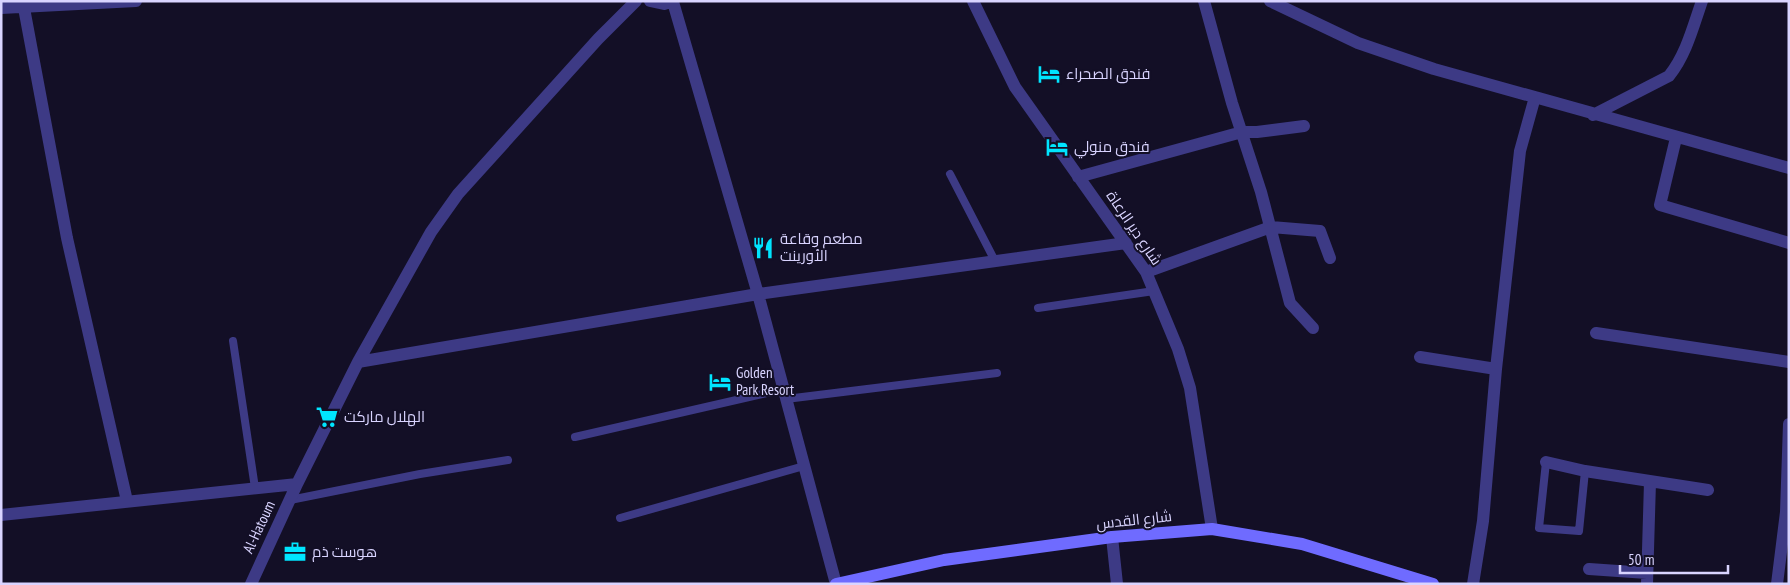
<svg xmlns="http://www.w3.org/2000/svg" width="1790" height="585" viewBox="0 0 1790 585" font-family="'PT Sans Narrow',Cairo,sans-serif">
<rect width="100%" height="100%" fill="#130f26"/>
<g fill="none" stroke-linecap="round" stroke-linejoin="round">
<path stroke="#3d3a85" stroke-width="8" d="M950,174L995,261
M1038,308L1154,291
M233,341L255,488
M786,399L997,373
M575,437L784,389
M1546,462L1539,528L1579,531L1585,471
M290,500L420,474L508,460
M620,518L804,466"/>
<path stroke="#3d3a85" stroke-width="12" d="M650,1L664,4L673,1
M973,1L1015,87L1146,272L1178,349L1190,388L1212,529
M1204,1L1232,103L1261,192L1290,303L1313,328
M1270,1L1358,43L1434,69L1789,168
M673,2L758,294L836,584
M1,8L136,1
M24,8L67,238L127,501
M1593,115L1669,76C1686,55 1693,27 1702,1
M1676,138L1660,205L1789,243
M1078,177L1242,132H1257L1304,126
M1146,272L1271,227L1320,231L1330,258
M1596,333L1789,362
M1420,357L1496,369
M358,362L758,294L1126,243
M1546,462L1585,471L1708,490
M1,515L297,484
M1112,537L1117,584
M1589,569L1647,573
M251,584L297,484L358,362L431,232L458,194L598,39L636,1
M1473,584L1483,521L1496,369L1520,151L1535,97
M1647,584L1650,482
M1777,584L1786,512L1789,424"/>
<path stroke="#6f6bff" stroke-width="12" d="M836,584L944,560L1112,537L1212,529L1302,544L1433,584"/>
</g>
<defs>
<g id="hotel-bare" transform="scale(1.725)"><path d="M-6-4.5h1.5V1H6V5H4.5V3h-9V5H-6ZM-4 0a1.8 1.8 0 1 1 3.6 0ZM.5 0V-2.5h3Q6-2.5 6 0Z" fill="#00e5ff" stroke="#130f26" stroke-width="2.5" paint-order="stroke"/></g>
<g id="restaurant-bare" transform="scale(1.725)"><path d="M-5-6h1v4h1v-4h1v4h1v-4h1v5L-1.5 .5V6h-2V.5L-5-1ZM5-6V6H3V1.5H1.5Q1.5-4 5-6Z" fill="#00e5ff" stroke="#130f26" stroke-width="2.5" paint-order="stroke"/></g>
<g id="supermarket-bare" transform="scale(1.725)"><path d="M-6-5.5h2.5l.6 2H6L4.5 2H-2.5L-4.4-4H-6ZM-1.5 3.2a1.3 1.3 0 1 0 .1 0ZM3 3.2a1.3 1.3 0 1 0 .1 0Z" fill="#00e5ff" stroke="#130f26" stroke-width="2.5" paint-order="stroke"/></g>
<g id="office-bare" transform="scale(1.725)"><path d="M-6-3h4V-5.5h4V-3h4V5H-6ZM-1-4.5V-3h2v-1.5ZM-6 0V1H6V0Z" fill="#00e5ff" stroke="#130f26" stroke-width="2.5" paint-order="stroke"/></g>
</defs>
<g fill-rule="evenodd">
<use href="#hotel-bare" x="1049" y="74"/>
<use href="#hotel-bare" x="1057" y="147"/>
<use href="#restaurant-bare" x="763" y="248"/>
<use href="#hotel-bare" x="720" y="382"/>
<use href="#supermarket-bare" x="327" y="417"/>
<use href="#office-bare" x="295" y="552"/>
</g>
<g text-anchor="middle" stroke-width="4" stroke-linejoin="round" paint-order="stroke">
<g font-size="15" fill="#d9d4ff" stroke="#130f26" text-anchor="start">
<text x="1066" y="79">فندق الصحراء</text>
<text x="1074" y="152">فندق منولي</text>
<text x="780" y="244">مطعم وقاعة<tspan x="780" dy="17">الأورينت</tspan></text>
<text x="736" y="378">Golden<tspan x="736" dy="17">Park Resort</tspan></text>
<text x="344" y="422">الهلال ماركت</text>
<text x="312" y="557">هوست ذم</text>
</g>
<g font-size="15" fill="#d9d4ff" stroke="#130f26">
<text transform="translate(1134 228) rotate(56)" y="5">شارع دير الرعاة</text>
<text transform="translate(1134 520) rotate(-6)" y="5">شارع القدس</text>
<text transform="translate(259 527) rotate(-65)" y="5">Al-Hatoum</text>
</g>
</g>
<rect width="1790" height="585" fill="none" stroke="#d9d4ff" stroke-width="5"/>
<path d="M1620 565v8h108v-8" fill="none" stroke="#d9d4ff" stroke-width="2.5"/>
<text x="1628" y="565" font-size="15" fill="#d9d4ff" stroke="#130f26" stroke-width="4" paint-order="stroke">50 m</text>
</svg>
